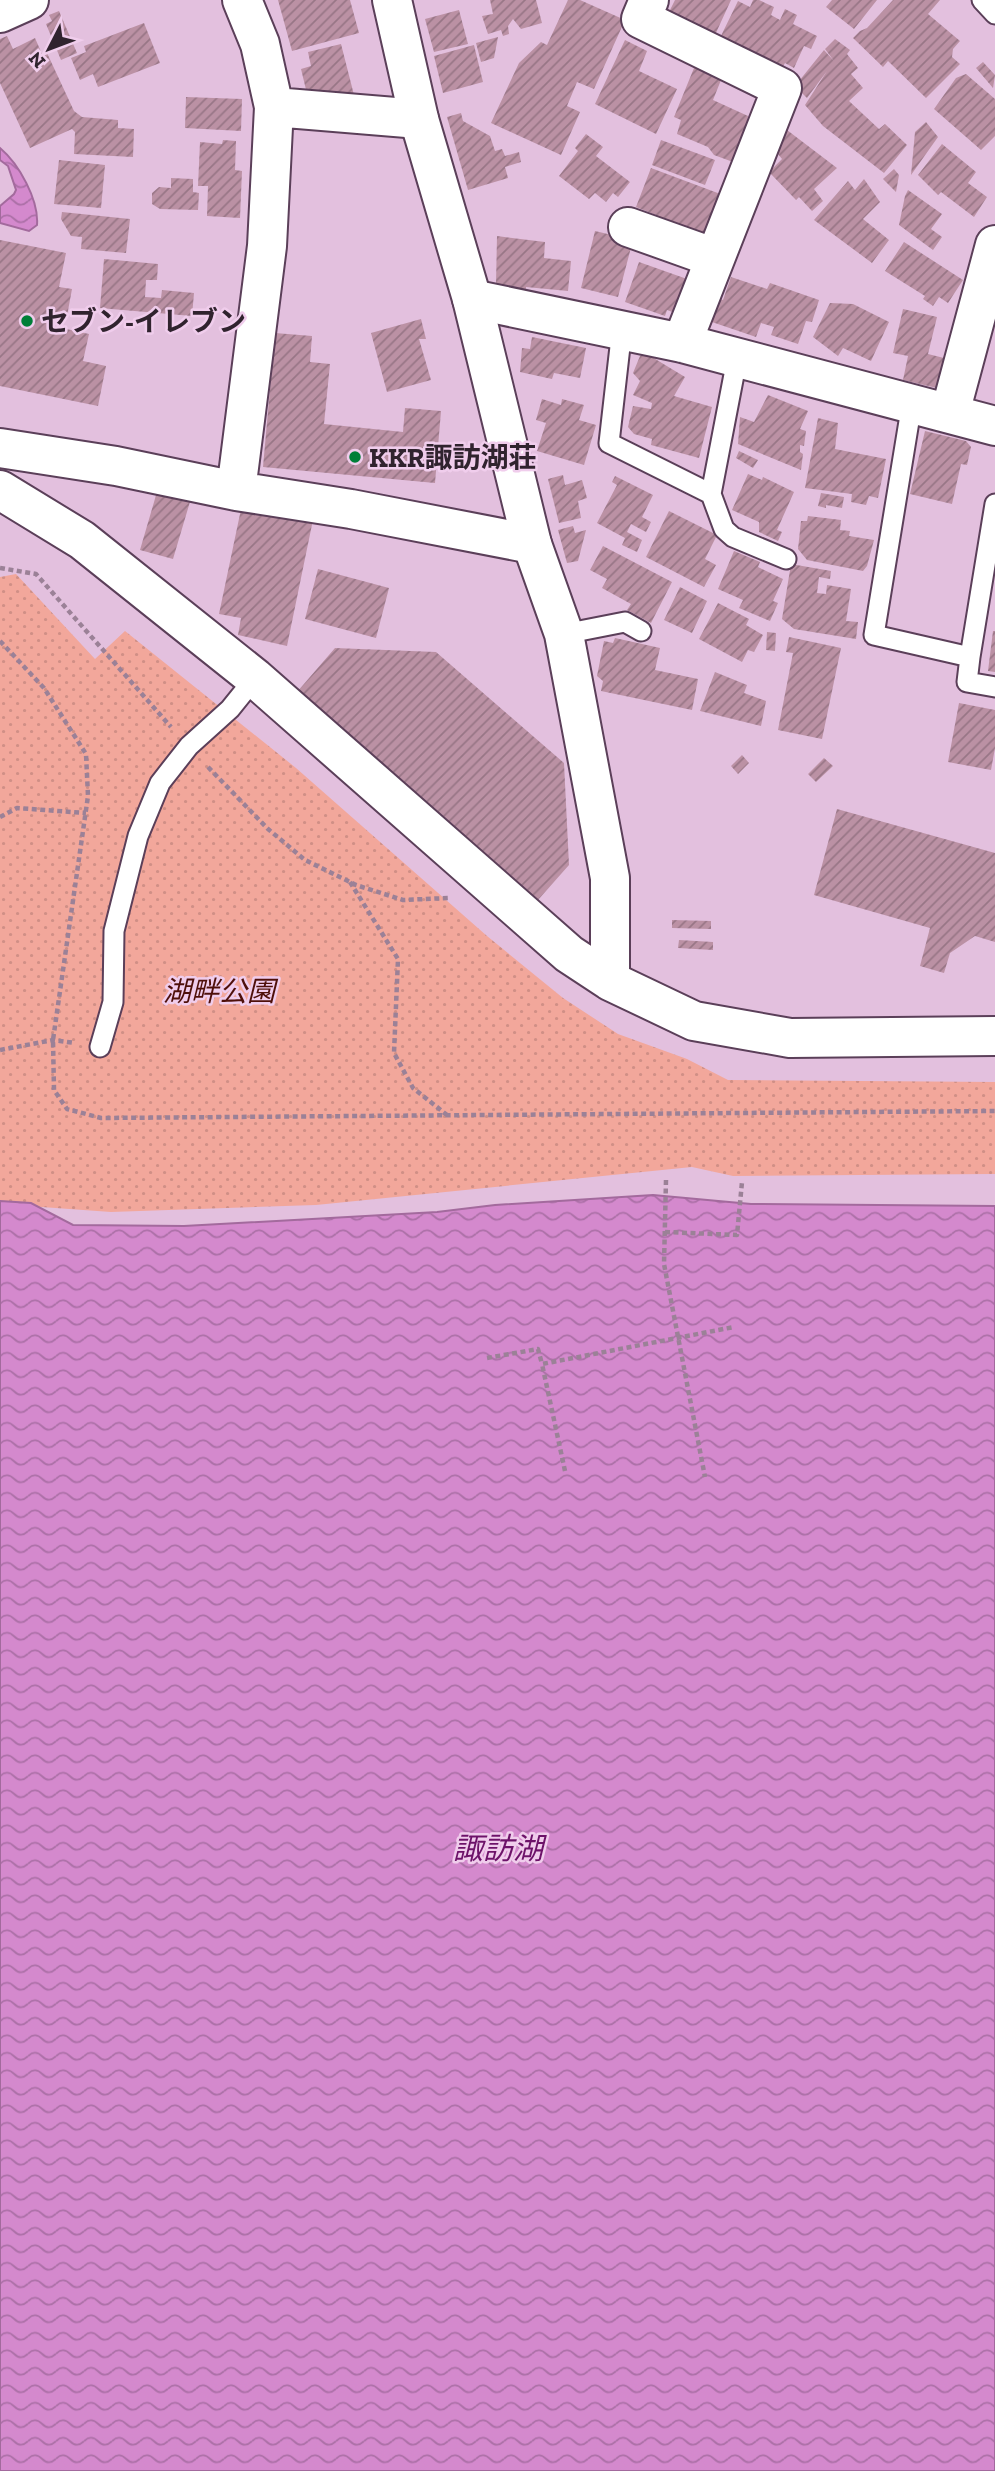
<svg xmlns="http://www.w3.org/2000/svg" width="995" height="2471" viewBox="0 0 995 2471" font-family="'Zilla Slab','Noto Sans JP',serif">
<defs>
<pattern id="park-dots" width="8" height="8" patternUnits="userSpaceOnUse" patternTransform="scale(1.75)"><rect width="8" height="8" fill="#f2a79b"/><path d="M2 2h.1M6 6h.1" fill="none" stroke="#d08f86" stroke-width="1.8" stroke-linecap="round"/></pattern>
<pattern id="water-waves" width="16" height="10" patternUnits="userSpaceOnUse" patternTransform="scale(1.75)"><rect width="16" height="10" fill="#d489cd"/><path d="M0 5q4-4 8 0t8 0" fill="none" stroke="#ac70a7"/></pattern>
<pattern id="building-hatch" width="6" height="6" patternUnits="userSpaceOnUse" patternTransform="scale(1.75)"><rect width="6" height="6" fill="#bb91a4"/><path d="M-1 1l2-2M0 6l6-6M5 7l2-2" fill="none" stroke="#987686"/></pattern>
</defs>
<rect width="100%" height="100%" fill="#e3c0de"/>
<path fill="url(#park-dots)" d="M16,574L95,659L125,631L296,768L487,936L563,998L618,1034L687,1059L728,1080L995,1082V1174L733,1176L692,1167L316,1205L111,1212L0,1204V577Z"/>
<path fill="url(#water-waves)" stroke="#a36a9d" stroke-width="2" d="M0,148C19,164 39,200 37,225L29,231L0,223V206L14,194L16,190L8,166L0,160Z
M653,1195L751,1204L995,1206V2471H0V1201L31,1203L73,1225L184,1226L437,1212L495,1205Z"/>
<path fill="url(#building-hatch)" d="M278,0H350L359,33L292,51Z
M490,0H536L542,23L521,29L513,19L508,26L509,34L503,36L501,30L488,34L482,16L493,14Z
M568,0H580L625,20L594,89L577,82L567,106L580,112L561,155L491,123L519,63L541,42L547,45Z
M675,0H731L715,35L668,14Z
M753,0H759L774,7L771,15L780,20L785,9L797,15L793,24L817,36L811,49L804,46L794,68L785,63L781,70L719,40L738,1L750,7Z
M832,0H877L854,29L826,7Z
M893,0H940L928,14L960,41L953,49L952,57L960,64L926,98L888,61L883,67L853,38L860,31L867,28Z
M459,10L468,44L434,52L425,19Z
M59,11L77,53L61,60L46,24L52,21L49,15Z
M144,23L160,63L98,87L93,74L80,80L71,58L86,52L84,46Z
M7,36L13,49L35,38L42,54L47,53L74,111L82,117L118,120V128L134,129L133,157L74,154L75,132L72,129L30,148L0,83V39Z
M498,37L494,58L481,62L476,43Z
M835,39L850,50L847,54L858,68L851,74L863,88L849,101L879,129L885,124L907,145L884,173L823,126L805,105L827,71L807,98L795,86L824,50L834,61L825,49Z
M625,40L647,51L639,71L677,89L656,134L595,104Z
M341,44L354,95L309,102L301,69L311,66L308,52Z
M474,45L483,82L443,93L434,56Z
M983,62L995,75L993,88L976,68Z
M694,68L723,75L713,100L748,116L746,136L733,162L714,155L708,147L677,134L681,120L674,117Z
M966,74L995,99V136L981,150L934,109L956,78Z
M186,97L242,99L241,131L185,128Z
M461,113L463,121L490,136L495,151L502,149L505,156L519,152L521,162L505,167L508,178L468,190L447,117Z
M926,122L938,137L911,175L915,132Z
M787,130L837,168L814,189L823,201L812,211L799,197L796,200L769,172L782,159L773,148Z
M586,134L603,147L596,156L630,182L618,197L613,193L606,202L595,193L589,199L559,176L578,151L575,148Z
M223,140L236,141L235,170L242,171L240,218L207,216L208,186H198L200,142L222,144Z
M661,140L715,160L705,185L652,165Z
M942,144L976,172L968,183L987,197L974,217L941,192L938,195L918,175Z
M59,160L105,165L101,208L54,204Z
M651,168L723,195L705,243L653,224L656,215L636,207Z
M894,169L899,175L896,192L883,179Z
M171,178L193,179V192L199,193L198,210L160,209L152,204V193L159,187L171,188Z
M864,179L880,202L863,219L889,240L872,263L814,220L848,181L855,190Z
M908,190L942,214L931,229L942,237L933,250L899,225L905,196Z
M62,212L130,219L126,253L81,249L82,237L71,236L61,219Z
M595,231L633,240L618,297L581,288Z
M497,236L545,242L544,258L571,261L568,291L526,287V291L496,284Z
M0,240L66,253L59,287L72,289L67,316L55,313L53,326L89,334L83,361L106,366L98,406L0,386Z
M904,242L963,280L948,303L939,297L933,306L923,299L925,296L885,271Z
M104,259L158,264L157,280H146L145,297L161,298L162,290L194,293L192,316L100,308Z
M639,262L687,279L675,313L667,310L665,316L625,302Z
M731,277L767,289L770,283L819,300L812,322L806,321L798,344L771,335L774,327L761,323L756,337L709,321L717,298L723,300Z
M830,303L853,304L889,322L871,361L843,348L838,356L813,337Z
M903,309L937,317L928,354L948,359L941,389L903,380L908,356L893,353Z
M421,319L426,339H419L431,380L387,392L371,333Z
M275,333L312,336L310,362L330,364L324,424L403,432L405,408L441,411L435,483L263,467Z
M532,337L586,348L580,378L554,373L552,379L520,372L522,348L530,349Z
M647,354L685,377L674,396L712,407L699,458L651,445L652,439L634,434L628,427L633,406L651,409L652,403L633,395L640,381L633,373L640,356Z
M768,395L808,411L800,429L806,431L804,446L800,445V452L803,454L801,470L738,444L740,417L754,422Z
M542,399L561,405L562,399L584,405L579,420L596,425L584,465L537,451L546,423L536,420Z
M818,418L838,423L835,449L886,459L878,498L869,496L866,505L851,502L852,494L805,488Z
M925,431L966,441L971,447L967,465L961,464L952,504L910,494Z
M739,451L758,460L753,468L736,458Z
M748,474L762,480L763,477L794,492L777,530L782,532L778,541L759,532V522L732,510Z
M563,475L565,485L582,480L587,498L578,501L581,518L559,523L548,479Z
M615,476L653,495L642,517L651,522L646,532L631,524L627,532L642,540L637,552L622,545L625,538L597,523L617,485L612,482Z
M159,485L192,495L173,559L140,550Z
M821,493L844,497L842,508L826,505V508L818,506Z
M244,495L315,510L287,646L238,635L241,618L219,614Z
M669,511L717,535L705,559L716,565L704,587L646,557Z
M808,516L841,520L840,530L850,531L849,536L874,540L867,566L863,571L807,560L798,549L801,521H807Z
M573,526L575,533L586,530L578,561L567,563L558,530Z
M603,546L672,582L651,623L627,610L631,604L602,588L607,579L590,570Z
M734,551L760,562L758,567L783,579L773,601L778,603L770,621L739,608L743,600L718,589Z
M791,564L831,571L830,579L819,577L817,593L826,594L827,585L851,589L846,621L858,622L856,639L794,629L782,619Z
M318,569L389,588L376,638L305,619Z
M680,587L707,601L692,633L664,620Z
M718,603L749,619L746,625L763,635L754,652L748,650L742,662L699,639Z
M993,631H995V672L988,671Z
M767,632L776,633L775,651L766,650Z
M789,637L841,648L822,739L778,730L793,653L786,652Z
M615,638L660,648L655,670L698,679L692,710L601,691L603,681L597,676L604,641L613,643Z
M335,648L436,652L564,763L569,865L538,900L297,692Z
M715,672L747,685L744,693L766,701L761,726L700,711Z
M959,703L995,710V748L991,770L948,762Z
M742,755L749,763L738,774L731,766Z
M824,758L833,766L816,782L808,774Z
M837,809L995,853V942L975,936L950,953L944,973L920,966L930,928L814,895Z
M672,920L711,921V929L672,928Z
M679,940L713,942V950L678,948Z"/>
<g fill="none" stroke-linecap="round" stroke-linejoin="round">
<g stroke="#5b3f59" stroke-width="23">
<path id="service" d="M982,0L995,14
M622,329L609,443L711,494
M737,359L711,494L724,529L733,537L786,559
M912,403L874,635L970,657L967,682L995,687
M564,634L625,622L641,631
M970,657L995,504
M100,1047L113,1002L114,931L138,836L160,783L189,746L230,709L255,678"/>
</g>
<g stroke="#5b3f59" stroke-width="42">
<path id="minor" d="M649,0L641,19L782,88L682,343
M0,13L29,0
M274,107L419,119
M628,227L715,258
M472,299L682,343L995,426
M950,413L995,245
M0,448L116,466L236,491L351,509L532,544
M236,491L267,246L274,107L260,44L242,0"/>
</g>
<g stroke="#5b3f59" stroke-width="42">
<path id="tertiary" d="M392,0L419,119L472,299L532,544L564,634L610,878V981
M0,490L82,540L255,678L569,954L610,981L694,1021L790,1038L995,1036"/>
</g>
<path stroke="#9b8197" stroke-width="4.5" stroke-dasharray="5 3.5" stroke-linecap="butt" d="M0,568L36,574L171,727
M0,641L44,688L86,754L88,796L53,1040L54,1090L67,1109L101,1118L995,1111
M208,767L268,829L305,860L356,885L403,900L448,898
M0,817L17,808L86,813
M350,882L398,959L394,1053L413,1088L447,1115
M0,1050L53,1040L75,1043
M666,1180L664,1264L705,1477
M665,1232L737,1235L742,1182
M487,1358L538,1349L542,1364
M565,1471L542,1364L734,1327"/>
<use href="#service" stroke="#fff" stroke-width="19"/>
<use href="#minor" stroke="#fff" stroke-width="38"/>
<use href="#tertiary" stroke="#fff" stroke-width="38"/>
</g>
<g fill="#007f38" stroke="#f0cdec" stroke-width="2.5">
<circle cx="27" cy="321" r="7"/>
<circle cx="355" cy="457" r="7"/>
</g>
<g text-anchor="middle" stroke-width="5" stroke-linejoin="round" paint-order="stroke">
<g font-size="28" font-weight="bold" fill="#30232e" stroke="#f0cdec" text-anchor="start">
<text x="41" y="331">セブン-イレブン</text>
<text x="369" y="467">KKR諏訪湖荘</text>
</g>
<g font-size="28" font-style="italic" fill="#4e0f09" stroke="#f0cdec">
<text x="219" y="1001">湖畔公園</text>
</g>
<g font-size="30" font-style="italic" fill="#6d1269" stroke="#f0cdec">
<text x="498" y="1859">諏訪湖</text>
</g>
</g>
<g transform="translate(49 49) rotate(228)" stroke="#f0cdec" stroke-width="5" paint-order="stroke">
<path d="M0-5L12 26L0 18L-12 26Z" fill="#30232e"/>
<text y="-10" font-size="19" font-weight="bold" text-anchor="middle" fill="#30232e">N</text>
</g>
</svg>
